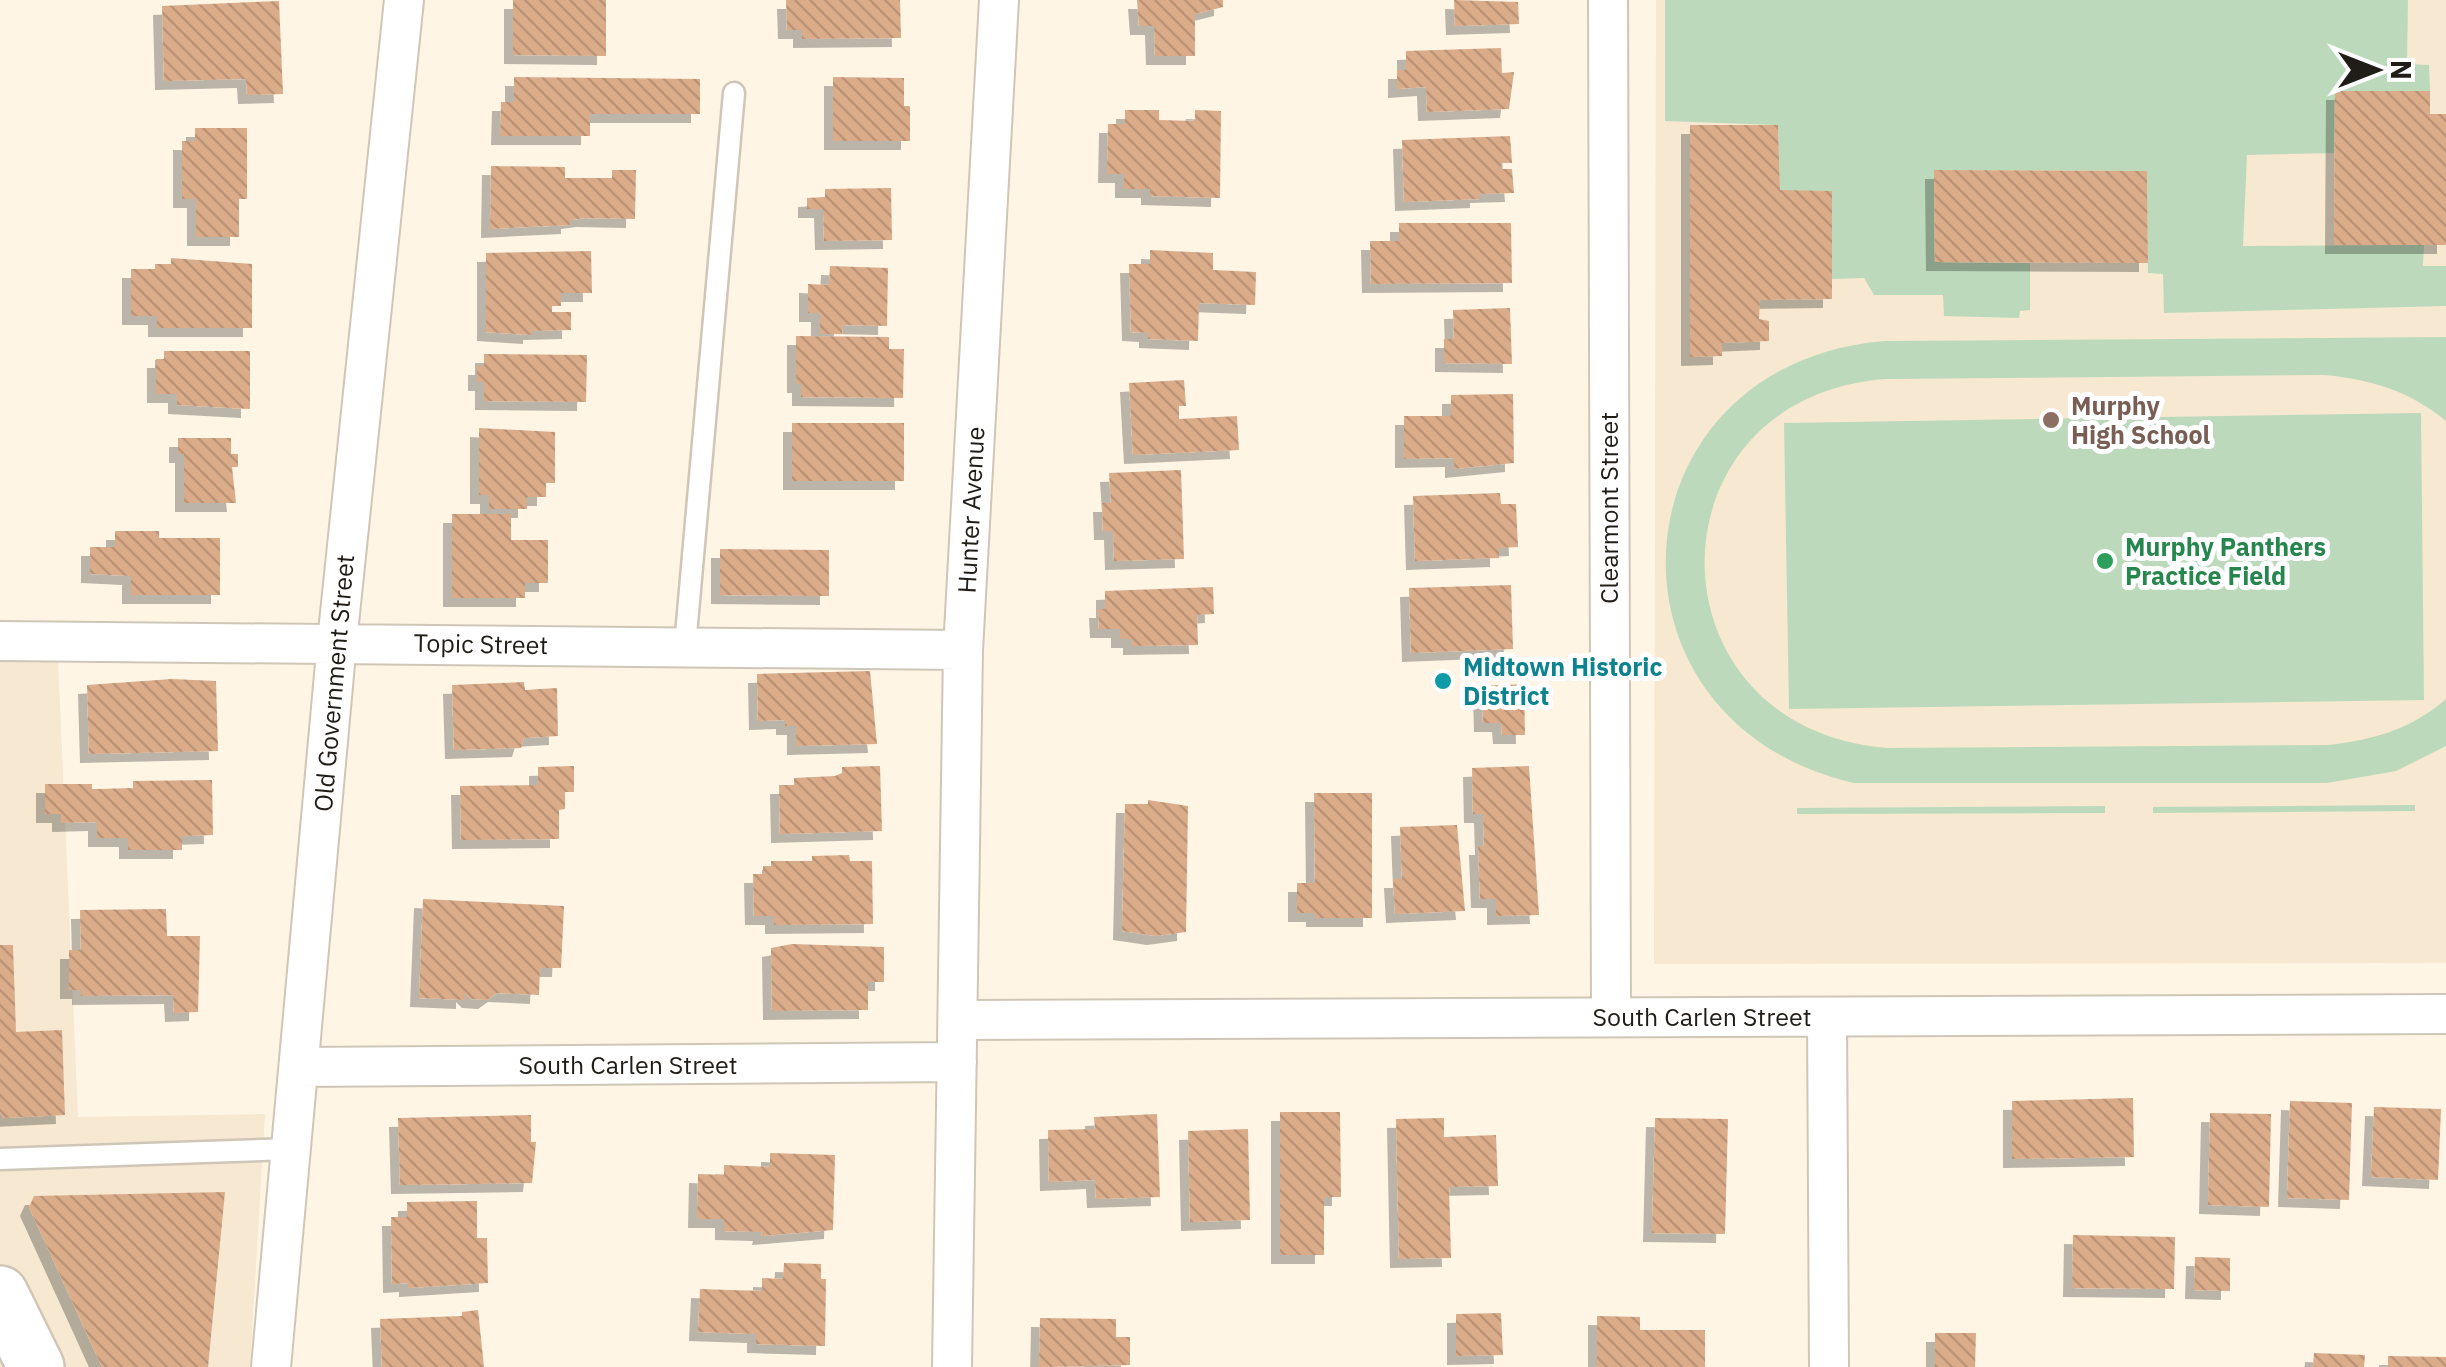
<svg xmlns="http://www.w3.org/2000/svg" width="2446" height="1367" viewBox="0 0 2446 1367" font-family="'IBM Plex Sans',sans-serif">
<defs>
<pattern id="building-back-hatch" width="6" height="6" patternUnits="userSpaceOnUse" patternTransform="scale(2.5)"><rect width="6" height="6" fill="#dbac89"/><path d="M-1 5l2 2M0 0l6 6M5-1l2 2" fill="none" stroke="#bc9376"/></pattern>
<filter id="shadow"><feDropShadow dx="-9" dy="9" stdDeviation="0" flood-color="#0004"/></filter>
</defs>
<rect width="100%" height="100%" fill="#fff5e5"/>
<path fill="#f6e8d1" d="M1656,0H2446V963L1654,964Z
M0,659H58L78,1117L265,1114L250,1367H0Z"/>
<path fill="#bcdabb" d="M1665,0H2408L2407,64L2429,65L2430,91H2336L2334,153L2247,155L2243,246L2424,245L2423,266H2446V306L2164,313L2163,274L2148,273L2147,171L1934,170L1935,262L2030,263V310L2020,311L2019,318L1944,316L1943,295H1874L1864,278L1832,279V192L1780,190L1778,125L1665,121Z
M2446,337V421C2410,391 2370,379 2324,375L1885,379C1643,398 1645,730 1888,748L2327,745C2371,741 2412,729 2446,699V746L2396,771L2327,783H1854C1586,721 1611,363 1885,341Z
M2421,413L2424,700L1789,709L1784,423Z
M2415,805V811L2153,813V807Z
M2105,806V813L1797,814V808Z"/>
<path fill="url(#building-back-hatch)" filter="url(#shadow)" d="M513,0H606V56L513,55Z
M786,0H900L901,38L802,39V30H787Z
M1137,0H1223V7L1195,14V56H1155L1154,26H1139Z
M1454,0L1518,2L1519,24L1455,26Z
M279,1L283,94L247,95L246,79L164,81L162,6Z
M1501,48L1502,73L1514,72L1509,109L1427,112L1426,87L1397,89V70H1406V51Z
M514,77L700,79V114H590V136H500L501,102H514Z
M833,77L904,78V106H910V141H833Z
M2335,91H2430V114H2446V245H2334Z
M1125,110H1159V120L1195,121V110L1221,111L1220,198L1150,196V189H1124V174H1107L1108,124H1125Z
M1690,125H1778L1780,190L1832,191V299L1760,300L1759,319L1769,321V341L1722,343V356L1690,357Z
M195,128H247V199H239V237H196V199H182V141H195Z
M1510,136L1512,163H1501V169H1512L1514,193L1479,194V199L1404,202L1402,140Z
M491,166L565,167V178H612V170H636L635,219L585,218L570,220V225L490,229Z
M1934,170L2147,171L2148,263L1935,262Z
M891,188L892,240L824,241L823,209H807V198L825,197V189Z
M1399,223H1511L1512,283L1371,284L1370,241H1399Z
M1150,250L1213,253V270L1256,272L1255,305L1199,303L1198,341L1148,339V333L1131,332L1129,264H1150Z
M591,251L592,293H561V306H552V312H571V330L532,331V335L486,332V253Z
M171,258L252,264V328H157V316H131V269H155V264H171Z
M830,266L888,268L887,326L843,325L842,334H820V313H808V284L829,285Z
M1510,308L1512,364L1444,363V339H1454L1453,310Z
M796,336L889,337V349H904L903,398L801,397V384H796Z
M164,351H250V409L177,405V394H156V359H164Z
M484,354L587,355L586,402L484,401V382H477V366H484Z
M1184,380L1186,406H1179V419L1237,416L1239,450L1133,455L1129,383Z
M1513,394L1514,463L1454,469V458L1404,459V416H1451V395Z
M792,423H904V481H792Z
M479,428L555,432V483H546V497H527V509H489V495H479Z
M178,438H231V454H238V467H232L236,503H184V454H178Z
M1181,470L1184,559L1114,561L1113,531H1103L1102,503H1111L1109,473Z
M1500,493L1501,504H1516L1518,547L1499,548V558L1415,561L1413,496Z
M452,514H511V540H548V583H525V598H452Z
M115,531H159V538H220V595H131V576L90,574V547H115Z
M720,549L829,550V596L720,595Z
M1511,585L1513,649L1411,653L1409,588Z
M1213,587L1214,614L1197,615L1198,645L1132,646V639H1120V629H1099L1098,609H1105V591Z
M870,671L877,744L796,746V726H785V720L758,721L757,674Z
M172,679L216,681L218,751L89,754L87,685Z
M524,682L525,690L557,688L558,736L524,738L521,748L454,750L452,685Z
M1524,684L1525,735H1502L1501,723H1483L1482,686Z
M574,766V792H565V809L559,810V839L461,840L460,786L538,785V767Z
M880,766L882,831L780,834L779,785H794V778L835,776L842,773V767Z
M1529,766L1539,915L1496,916V899H1480L1478,846H1484L1483,814H1473L1472,768Z
M212,780L213,835L182,836V850H128V838H97V822L61,823V814H45V784H92V789H98L133,788V781Z
M1314,793H1372V918H1315V913H1297V883H1315Z
M1148,800L1188,806L1186,932L1156,936L1122,931L1125,804H1148Z
M1457,825L1465,911L1395,914L1393,879H1402L1400,827Z
M849,855L850,861H872L873,924L774,925V916H754L753,874H763V866H771V861H812V856Z
M423,899L564,906L561,968H540L539,995L497,993L487,1000L471,999L465,993V1000L419,998Z
M166,909L167,936H200L198,1012L174,1013L173,995L81,996V990H69V950H81L80,910Z
M792,944L884,947V982H868V1010L772,1011L771,948Z
M0,945H13L16,1032L62,1030L65,1115L3,1118L0,1112Z
M2133,1098L2134,1157L2012,1159V1101Z
M2290,1101L2352,1103L2349,1200L2287,1198Z
M2374,1107L2441,1109L2438,1180L2371,1177Z
M1280,1112H1340L1341,1197H1324V1255H1280Z
M2210,1113L2271,1114L2269,1207L2208,1205Z
M1157,1114L1160,1197L1096,1199L1095,1180L1049,1182L1048,1130L1095,1129L1094,1117Z
M531,1115V1142H536L532,1183L400,1185L398,1118Z
M1444,1118V1137L1496,1135L1498,1186L1449,1187L1451,1258L1399,1259L1396,1119Z
M1655,1118L1728,1119L1725,1234L1652,1233Z
M1248,1129L1250,1220L1190,1222L1188,1131Z
M770,1153L835,1155L833,1230L761,1236L762,1232L724,1231V1219H697L698,1174L724,1175V1165L770,1167Z
M225,1192L208,1367H102L29,1207L34,1196Z
M477,1201V1238H487L488,1283L408,1288V1283L392,1284L391,1217H407V1202Z
M2073,1235L2175,1237L2174,1289L2072,1288Z
M2195,1257L2230,1258V1291L2194,1290Z
M784,1263L821,1264V1279H826L825,1346L756,1344V1334L698,1332L700,1289L762,1291V1278L783,1279Z
M478,1310L484,1367H382L380,1319L462,1316V1312Z
M1501,1313L1503,1355L1456,1356V1314Z
M1597,1316L1640,1317V1330H1705V1367H1597Z
M1040,1318L1116,1319V1337H1130V1365L1039,1367Z
M1935,1333H1976L1975,1367H1935Z
M2314,1353L2365,1355L2364,1367H2313Z
M2388,1356L2446,1357V1367H2388Z"/>
<g fill="none" stroke-linecap="round" stroke-linejoin="round">
<g stroke="#cfc6b7" stroke-width="25">
<path id="lane" d="M685,646L734,93
M0,1159L292,1149"/>
</g>
<g stroke="#cfc6b7" stroke-width="42">
<path id="street" d="M1608,0L1611,1016
M0,641L963,650
M1827,1017L1829,1367
M959,1020L2446,1014
M299,1067L957,1062
M271,1367L337,642L404,0
M952,1367L963,650L999,0"/>
</g>
<g stroke="#cfc6b7" stroke-width="60">
<path id="secondary" d="M0,1294L36,1367"/>
</g>
<use href="#lane" stroke="#fff" stroke-width="20"/>
<use href="#street" stroke="#fff" stroke-width="38"/>
<use href="#secondary" stroke="#fff" stroke-width="55"/>
</g>
<circle fill="#8d6e63" stroke="#fff" stroke-width="4" cx="2051" cy="420" r="10"/>
<circle fill="#2e9e5b" stroke="#fff" stroke-width="4" cx="2105" cy="561" r="10"/>
<circle fill="#0f9aa8" stroke="#fff" stroke-width="4" cx="1443" cy="681" r="10"/>
<g text-anchor="middle" stroke-width="10" stroke-linejoin="round" paint-order="stroke">
<g font-size="25" font-weight="bold" fill="#785e54" stroke="#fff" text-anchor="start">
<text x="2071" y="415">Murphy<tspan x="2071" dy="29">High School</tspan></text>
</g>
<g font-size="25" fill="#201c17" stroke="#fff">
<text transform="translate(1609 508) rotate(-90)" y="9">Clearmont Street</text>
<text transform="translate(971 510) rotate(-87)" y="9">Hunter Avenue</text>
<text transform="translate(481 644) rotate(1)" y="9">Topic Street</text>
<text transform="translate(334 683) rotate(-85)" y="9">Old Government Street</text>
<text x="1702" y="1026">South Carlen Street</text>
<text x="628" y="1074">South Carlen Street</text>
</g>
<g font-size="25" font-weight="bold" fill="#27864d" stroke="#fff" text-anchor="start">
<text x="2125" y="556">Murphy Panthers<tspan x="2125" dy="29">Practice Field</tspan></text>
</g>
<g font-size="25" font-weight="bold" fill="#0d838f" stroke="#fff" text-anchor="start">
<text x="1463" y="676">Midtown Historic<tspan x="1463" dy="29">District</tspan></text>
</g>
</g>
<g transform="translate(2376 70) rotate(90)" stroke="#ffffff" stroke-width="8" paint-order="stroke">
<path d="M0-8L18 38L0 25L-18 38Z" fill="#201c17"/>
<text y="-15" font-size="28" font-weight="bold" text-anchor="middle" fill="#201c17">N</text>
</g>
</svg>
